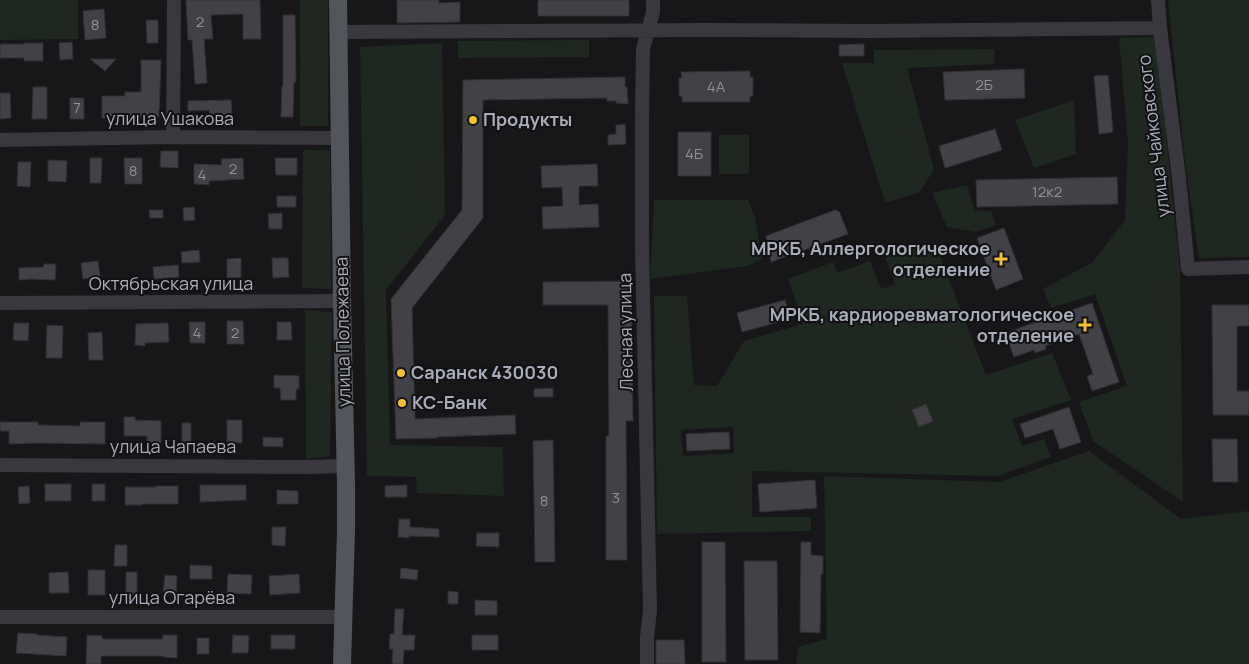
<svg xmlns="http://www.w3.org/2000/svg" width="1249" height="664" viewBox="0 0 1249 664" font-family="Manrope,sans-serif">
<rect width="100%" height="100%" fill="#171719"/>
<path fill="#1e2720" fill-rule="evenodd" d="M0,0H78V39L0,40Z
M300,0H328V126H300Z
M1168,0H1249V257L1199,258L1185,163Z
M1156,37L1180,270L1183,502L1093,441L1079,402L1127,386L1095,294L1051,308L1043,289L1093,262L1125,220L1128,144L1119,38Z
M589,40V57L458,58V41Z
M442,43L445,215L386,290L390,445L503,447L504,496L417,493L416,477L367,476L360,47Z
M995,49L994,64L907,68L934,169L920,192L885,203L842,63H874V50Z
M1074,100L1076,154L1034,168L1015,120Z
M719,135H749V174H719Z
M303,150H330L331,289L302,288Z
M967,185L975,210L991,211L996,225L975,232L947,227L932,193Z
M654,200H748L755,217L762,259L747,266L650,279Z
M881,245L936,246L986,375L1052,353L1071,400L1012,419L1022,446L1044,439L1051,457L997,476L752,471V517H811V531L657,534L654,296H687L694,385L717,386L744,341L803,324L788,279L833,262L837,273L870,261L881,289L895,284ZM733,427L734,453L683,456L681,430Z
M305,310L332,312L330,456L306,459Z
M1089,451L1181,519L1249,511V664H796L798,647L827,639L824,476L999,482Z"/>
<path fill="#414146" stroke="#313135" d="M186,0H260L261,39H243V14L211,15L213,39H204L207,83L195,84L192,40H188Z
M397,0H439V3L460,2V22L397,23Z
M538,0H629V16H538Z
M104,9L106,38L85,40L83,11Z
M283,15H295L296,82H294L293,117H281L282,86H283Z
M146,20H158V43H147Z
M72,42L73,59L60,60L59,43Z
M24,43H43V61H24V58H0V44H24Z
M864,44V56H839V45Z
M90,59H116L105,71Z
M141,60H161L159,117H135V119H125L102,118V96H125V92H141Z
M1024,69L1025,98L945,100L943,72Z
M750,71V77H753V96H750V102H682V96H679V78H682L681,72Z
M1108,75L1113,132L1099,134L1094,76Z
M625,77V87H627L628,104L616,103V101H607V98L483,100V218L412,308L415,419L515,415L516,434L437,437V438L396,439L391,299L462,210L463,80Z
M33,87H47V119H32Z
M0,93H10L11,118L0,119Z
M70,98H84V119H70Z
M231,100L232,116L210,117L209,110L188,111V101Z
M625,124L626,144L608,145V135L616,134V125Z
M995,129L1002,150L945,168L939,146Z
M678,132H711V176H678Z
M161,151H178V168L160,167Z
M90,158H102L101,183H90Z
M124,158H142V184H125Z
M243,158L244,179L209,181V185L194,184V164L222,165L221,159Z
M275,158H297V175H276Z
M48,160L67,161L66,182L48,181Z
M18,162H31L30,187L17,186Z
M597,164L598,186H579V205L598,204L599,227L543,229L542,207L563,206L562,187L542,188L541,166Z
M1117,177L1118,204L977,207L976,180Z
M277,196H296V207H277Z
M194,207L195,220L184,221L183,208Z
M149,210H163V218H150Z
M835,210L838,211L840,213L848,234L771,262L766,236Z
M282,213V229H269L268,214Z
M1004,228L1023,279L996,290L977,238Z
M199,250L200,262L182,263L181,252Z
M241,258V277L227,278V259Z
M272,258H288L289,277L273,278Z
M98,261L100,276L83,279L81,263Z
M44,264H56L55,280L32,279L19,280V268L43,267Z
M178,265L179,277L154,279L153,267Z
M631,281L633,421H626L627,560H606V436H609L608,305H543V282Z
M785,300L790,319L742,332L737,313Z
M1092,303L1119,382L1092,391L1087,376L1093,374L1079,334L1045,346L1046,349L1035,353L1034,350L1014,357L1005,333Z
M1212,305H1249V326H1237V391H1249V415H1213Z
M227,321H243L244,344H227Z
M189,322H205V343H190Z
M277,322H291L292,340H277Z
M14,323H29L28,341L13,340Z
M168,323L169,342L145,343V346L135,345L136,324Z
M47,325L63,326L62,358H46Z
M102,332L103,360H89L88,333Z
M274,375L299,376V389H296V400H281L280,388H274Z
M553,388V397H534V389Z
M926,404L933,421L919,427L912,410Z
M1069,407L1081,442L1060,449L1053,429L1025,438L1020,424Z
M124,417H135V420L161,421V443H147V436H124Z
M227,420H242V443L227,442Z
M0,422H38V425L80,426V422H105V444L38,443L9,444V431H0Z
M182,423H191V443H182Z
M729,432L730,449L687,451L686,434Z
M263,437L283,438V447L263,446Z
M1212,439H1237L1238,482H1213Z
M553,440L555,562H535L533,441Z
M815,480L817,508L760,512L758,484Z
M45,484H71V501H45Z
M92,484H105V501H92Z
M200,485H246V500L200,502Z
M407,485V497H385V486Z
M29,486L30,503L19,504L18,487Z
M156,486H178V504H142V505H125V487H156Z
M277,490L298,491V504H277Z
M399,519H410V527L439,529V537L409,536V538L398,537Z
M272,527H286L285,546L272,545Z
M477,533H499V547L476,546Z
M702,542H725L726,662H702Z
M801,542H811V555L823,556V574H821L820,633L800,632Z
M115,545H127V566H114Z
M744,561H777L778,660H745Z
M190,565L212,566V579H190Z
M401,568L418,570L417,580L400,578Z
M88,570H105V595H88Z
M68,572L69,593H49V573Z
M126,572H137V594H126Z
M228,574L252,575L251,594L227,593Z
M299,574L300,593L270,595L269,576Z
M165,575L177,576L176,595L163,594Z
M448,591L458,592V604H448Z
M475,600L497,601V615H475Z
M395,609H404L402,635H415L414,650H404L403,664H392L393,649H389L390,634H394Z
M18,633L37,634V635L67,637L66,656L16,653Z
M87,635L102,636V639H163V635H177V658L163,657V656H101V664H86Z
M233,635L249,636L248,653H232Z
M271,635H295V649H271Z
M472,635H498V650H472Z
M197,638H209V654H197Z
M656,640H684L685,664H656Z"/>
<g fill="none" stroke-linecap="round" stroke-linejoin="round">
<path stroke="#38383e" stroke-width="14" d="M1158,0L1160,28L1179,178L1188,269L1249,267
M338,32L705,30L870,31L1160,28
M173,137L174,0
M0,140L173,137L341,138
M0,303L342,301
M0,465L309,467L346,466
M0,617H344
M647,664V637L650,611L642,246V121L643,49L653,12V0"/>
<path stroke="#53555d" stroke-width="18" d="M338,0L342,301L346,483V531L342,664"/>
</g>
<g fill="#f3c034" stroke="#121214" stroke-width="2">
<circle cx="473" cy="120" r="5"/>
<path d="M998.5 251.5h5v5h5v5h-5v5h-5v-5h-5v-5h5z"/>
<path d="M1082.5 317.5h5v5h5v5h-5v5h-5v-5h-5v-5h5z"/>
<circle cx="401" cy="373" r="5"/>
<circle cx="402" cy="403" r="5"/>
</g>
<g text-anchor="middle" stroke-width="4" stroke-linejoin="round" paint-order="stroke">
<g font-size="15" fill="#8f919c">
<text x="200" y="27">2</text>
<text x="95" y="30">8</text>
<text x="984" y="90">2Б</text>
<text x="716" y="92">4А</text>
<text x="77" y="113">7</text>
<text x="694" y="159">4Б</text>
<text x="233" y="174">2</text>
<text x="133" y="176">8</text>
<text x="202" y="180">4</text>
<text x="1047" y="197">12к2</text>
<text x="197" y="338">4</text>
<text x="235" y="338">2</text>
<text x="616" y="503">3</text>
<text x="544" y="506">8</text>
</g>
<g font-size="18" fill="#a9acb9" stroke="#121214">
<text x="170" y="125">улица Ушакова</text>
<text transform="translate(1154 136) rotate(-97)" y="6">улица Чайковского</text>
<text x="171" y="290">Октябрьская улица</text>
<text transform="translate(343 332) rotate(-91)" y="6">улица Полежаева</text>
<text transform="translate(626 332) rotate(-91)" y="6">Лесная улица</text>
<text x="173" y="453">улица Чапаева</text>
<text x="172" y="604">улица Огарёва</text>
</g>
<g font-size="18" font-weight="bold" fill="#a9acb9" stroke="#121214" text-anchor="start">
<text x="483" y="126">Продукты</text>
<text x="990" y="255" text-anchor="end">МРКБ, Аллергологическое<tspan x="990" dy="21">отделение</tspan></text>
<text x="1074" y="321" text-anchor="end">МРКБ, кардиоревматологическое<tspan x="1074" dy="21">отделение</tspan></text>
<text x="411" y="379">Саранск 430030</text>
<text x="412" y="409">КС-Банк</text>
</g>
</g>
</svg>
